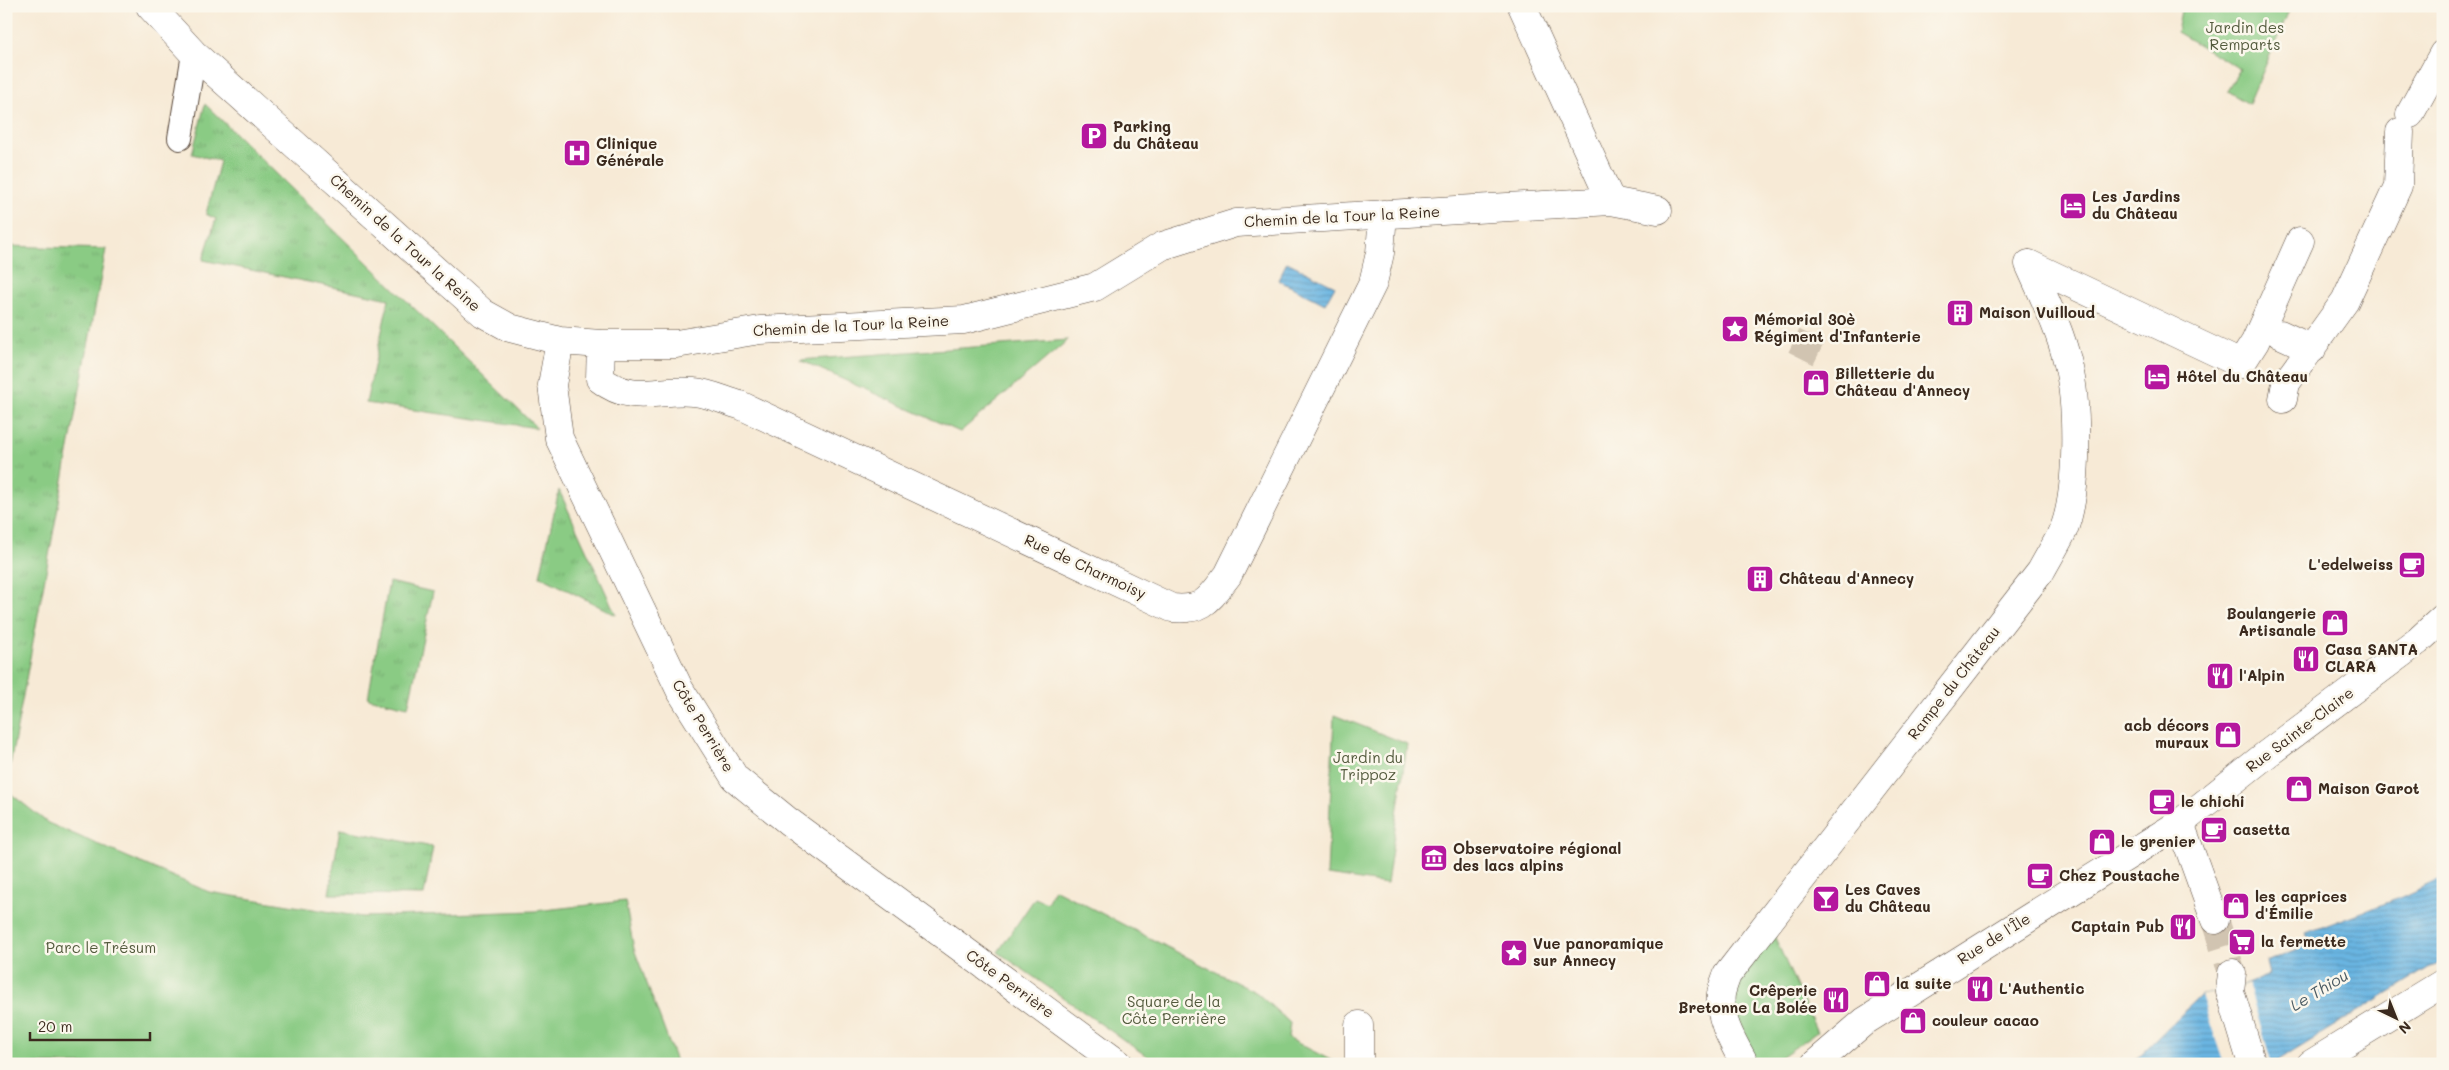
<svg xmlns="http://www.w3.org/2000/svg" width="2449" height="1070" viewBox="0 0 2449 1070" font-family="Mali,sans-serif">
<defs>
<pattern id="grass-tufts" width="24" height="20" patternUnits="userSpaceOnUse" patternTransform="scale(1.25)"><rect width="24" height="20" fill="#8acb84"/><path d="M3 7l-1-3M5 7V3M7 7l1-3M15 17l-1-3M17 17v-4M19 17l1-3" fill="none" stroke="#78ae72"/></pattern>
<pattern id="water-rules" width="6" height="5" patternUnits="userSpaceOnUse" patternTransform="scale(1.25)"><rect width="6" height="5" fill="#69b5e2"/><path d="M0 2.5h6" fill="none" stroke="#5893b7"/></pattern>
</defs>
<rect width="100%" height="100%" fill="#fbf7ec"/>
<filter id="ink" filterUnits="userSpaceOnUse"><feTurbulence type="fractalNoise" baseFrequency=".02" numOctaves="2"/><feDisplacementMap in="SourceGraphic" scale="10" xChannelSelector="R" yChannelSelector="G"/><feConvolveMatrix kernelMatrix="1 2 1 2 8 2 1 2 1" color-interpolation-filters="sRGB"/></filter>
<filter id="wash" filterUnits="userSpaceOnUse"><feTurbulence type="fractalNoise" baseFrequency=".0096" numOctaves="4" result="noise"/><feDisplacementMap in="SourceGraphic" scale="20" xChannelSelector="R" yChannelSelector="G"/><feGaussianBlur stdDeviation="1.12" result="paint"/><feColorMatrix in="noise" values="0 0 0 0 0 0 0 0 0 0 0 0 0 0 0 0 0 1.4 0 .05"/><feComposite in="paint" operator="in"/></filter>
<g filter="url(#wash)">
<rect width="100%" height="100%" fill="#f7ead6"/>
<path fill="url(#grass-tufts)" stroke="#627a51" d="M205,104L537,428L366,403L389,299L203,260L216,219L206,214L220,161L192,154Z
M6,246L106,249L6,787Z
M559,490L616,615L540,576Z
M389,582L433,592L408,707L368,698Z
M340,829L433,847L424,895L329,894Z"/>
<path fill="#8acb84" stroke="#627a51" d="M2182,6H2291L2249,104L2227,91L2240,69L2177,32Z
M1068,340L960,432L800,360Z
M1334,715L1407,744L1387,884L1327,875Z
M6,790L48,823L209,892L362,917L535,911L625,901L634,949L677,1064H6Z
M1054,889L1257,993L1290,1023L1288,1038L1338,1064H1158L998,952L1035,898L1047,903Z
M1772,931L1817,1032L1771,1064H1757C1744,1044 1723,1004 1735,981C1744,963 1760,947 1772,931Z"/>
<path fill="url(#water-rules)" stroke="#527080" d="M1287,262L1335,286L1325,304L1278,280Z
M2443,878V959L2272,1064H2131L2201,995L2230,991L2269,975L2266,962L2310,944L2306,933L2397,899Z"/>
<path fill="#f7ead6" d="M2248,984L2272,1064H2224L2201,995L2230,991Z"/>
</g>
<g filter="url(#ink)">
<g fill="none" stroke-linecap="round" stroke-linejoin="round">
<path stroke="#d1c4b1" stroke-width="28" stroke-dasharray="28 14" stroke-linecap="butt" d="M1801,358L1812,336
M2215,920L2232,973"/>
<g stroke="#57473a" stroke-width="26">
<path id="lane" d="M180,138L194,54"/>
</g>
<g stroke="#57473a" stroke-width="29">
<path id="street" d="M150,6L194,54L483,313L510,328L560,341L601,344H676L760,330L964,320L1095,287L1162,246L1236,223L1611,201L1658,210
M1522,6L1611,201
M2410,114L2443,54
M2029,264L2241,364L2255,342L2300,241
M2280,334L2312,349
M560,341L552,385L559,438L680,690L735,778L788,821L1119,1064
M601,344L600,379C633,405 658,388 694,392C709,393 725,401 740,405L1172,608C1205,611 1209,599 1228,575L1373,283L1380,253L1383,214
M2283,399L2286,383L2345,301L2398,186L2400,132
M2180,823L2215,920
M2232,973L2230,991L2252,1064
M1359,1064V1025
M1745,1064C1734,1044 1718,1018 1721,994C1722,988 1725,981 1727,975L2041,571C2048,558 2056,545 2063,531C2079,493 2078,404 2068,364C2060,329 2043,296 2029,264
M1815,1064L1865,1021L2180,823L2267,754L2418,641L2443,618
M2311,1064L2443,983"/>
</g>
<use href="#lane" stroke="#fff" stroke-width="24"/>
<use href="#street" stroke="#fff" stroke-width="28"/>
</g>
</g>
<defs>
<g id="parking-square" transform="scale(1.4375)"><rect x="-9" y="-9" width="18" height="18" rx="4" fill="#b5179e" stroke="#fbf7ec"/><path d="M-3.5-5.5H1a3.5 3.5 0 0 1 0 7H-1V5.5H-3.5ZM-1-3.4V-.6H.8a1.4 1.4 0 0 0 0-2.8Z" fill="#fff"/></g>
<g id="hospital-square" transform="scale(1.4375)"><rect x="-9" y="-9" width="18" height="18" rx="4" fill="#b5179e" stroke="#fbf7ec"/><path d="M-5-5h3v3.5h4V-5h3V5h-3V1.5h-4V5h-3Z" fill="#fff"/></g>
<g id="hotel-square" transform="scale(1.4375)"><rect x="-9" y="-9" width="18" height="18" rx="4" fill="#b5179e" stroke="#fbf7ec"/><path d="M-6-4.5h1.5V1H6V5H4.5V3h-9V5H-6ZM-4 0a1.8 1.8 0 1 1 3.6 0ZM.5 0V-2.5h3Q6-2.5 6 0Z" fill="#fff"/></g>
<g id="building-square" transform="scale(1.4375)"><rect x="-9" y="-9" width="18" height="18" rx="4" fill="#b5179e" stroke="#fbf7ec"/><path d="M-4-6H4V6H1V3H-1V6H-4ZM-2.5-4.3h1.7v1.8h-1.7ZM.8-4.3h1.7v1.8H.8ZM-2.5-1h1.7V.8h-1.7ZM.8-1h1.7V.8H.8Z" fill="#fff"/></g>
<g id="sight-square" transform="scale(1.4375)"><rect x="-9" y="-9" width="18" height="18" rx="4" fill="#b5179e" stroke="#fbf7ec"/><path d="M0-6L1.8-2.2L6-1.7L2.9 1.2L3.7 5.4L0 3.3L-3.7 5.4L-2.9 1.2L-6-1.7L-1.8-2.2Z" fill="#fff"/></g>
<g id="shop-square" transform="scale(1.4375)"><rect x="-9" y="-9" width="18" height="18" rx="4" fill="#b5179e" stroke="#fbf7ec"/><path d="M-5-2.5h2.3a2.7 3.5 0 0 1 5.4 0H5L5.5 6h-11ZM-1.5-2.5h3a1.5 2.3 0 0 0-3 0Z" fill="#fff"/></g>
<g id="cafe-square" transform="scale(1.4375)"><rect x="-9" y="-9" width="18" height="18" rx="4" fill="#b5179e" stroke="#fbf7ec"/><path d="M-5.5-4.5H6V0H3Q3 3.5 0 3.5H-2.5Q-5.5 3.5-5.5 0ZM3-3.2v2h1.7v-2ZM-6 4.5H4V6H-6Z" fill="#fff"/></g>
<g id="restaurant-square" transform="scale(1.4375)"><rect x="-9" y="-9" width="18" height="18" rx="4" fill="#b5179e" stroke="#fbf7ec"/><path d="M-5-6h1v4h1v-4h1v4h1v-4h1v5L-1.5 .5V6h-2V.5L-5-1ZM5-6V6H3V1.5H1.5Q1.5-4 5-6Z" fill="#fff"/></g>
<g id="museum-square" transform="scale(1.4375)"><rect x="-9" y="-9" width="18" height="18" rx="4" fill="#b5179e" stroke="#fbf7ec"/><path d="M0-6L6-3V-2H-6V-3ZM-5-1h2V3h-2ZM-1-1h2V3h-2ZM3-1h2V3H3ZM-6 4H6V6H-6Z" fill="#fff"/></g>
<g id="bar-square" transform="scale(1.4375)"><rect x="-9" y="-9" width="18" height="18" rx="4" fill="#b5179e" stroke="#fbf7ec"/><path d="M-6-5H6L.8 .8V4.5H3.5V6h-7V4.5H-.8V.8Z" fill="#fff"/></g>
<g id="supermarket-square" transform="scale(1.4375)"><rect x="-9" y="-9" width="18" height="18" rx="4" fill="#b5179e" stroke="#fbf7ec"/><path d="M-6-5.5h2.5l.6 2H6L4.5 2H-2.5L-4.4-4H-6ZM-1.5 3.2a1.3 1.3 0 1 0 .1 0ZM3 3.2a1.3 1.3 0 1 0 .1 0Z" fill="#fff"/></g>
</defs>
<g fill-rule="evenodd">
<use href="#parking-square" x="1094" y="136"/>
<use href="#hospital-square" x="577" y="153"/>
<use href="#hotel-square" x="2073" y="206"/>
<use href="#building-square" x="1960" y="313"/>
<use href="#sight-square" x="1735" y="329"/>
<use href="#hotel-square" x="2157" y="377"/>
<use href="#shop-square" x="1816" y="383"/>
<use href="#cafe-square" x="2412" y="565"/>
<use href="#building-square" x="1760" y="579"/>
<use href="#shop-square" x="2335" y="623"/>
<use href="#restaurant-square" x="2306" y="659"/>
<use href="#restaurant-square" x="2220" y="676"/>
<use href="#shop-square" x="2228" y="735"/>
<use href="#shop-square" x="2299" y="789"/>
<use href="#cafe-square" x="2162" y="802"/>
<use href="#cafe-square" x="2214" y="830"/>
<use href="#shop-square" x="2102" y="842"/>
<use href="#museum-square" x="1434" y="858"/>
<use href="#cafe-square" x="2040" y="876"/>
<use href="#bar-square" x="1826" y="899"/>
<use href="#shop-square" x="2236" y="906"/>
<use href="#restaurant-square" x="2183" y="927"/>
<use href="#supermarket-square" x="2242" y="942"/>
<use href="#sight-square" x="1514" y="953"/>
<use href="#shop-square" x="1877" y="984"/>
<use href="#restaurant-square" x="1980" y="989"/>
<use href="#restaurant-square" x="1836" y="1000"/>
<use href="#shop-square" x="1913" y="1021"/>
</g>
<g text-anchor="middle" stroke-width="5" stroke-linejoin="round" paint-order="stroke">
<g font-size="15" fill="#535a3d" stroke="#fbf7ec">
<text x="2245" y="33">Jardin des<tspan x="2245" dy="17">Remparts</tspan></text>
<text x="1368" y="763">Jardin du<tspan x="1368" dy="17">Trippoz</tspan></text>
<text x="101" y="953">Parc le Trésum</text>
<text x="1174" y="1007">Square de la<tspan x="1174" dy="17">Côte Perrière</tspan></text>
</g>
<g font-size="15" font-weight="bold" fill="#3b2a1e" stroke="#fbf7ec" text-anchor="start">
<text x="1113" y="132">Parking<tspan x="1113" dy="17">du Château</tspan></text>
<text x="596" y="149">Clinique<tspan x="596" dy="17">Générale</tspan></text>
<text x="2092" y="202">Les Jardins<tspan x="2092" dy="17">du Château</tspan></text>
<text x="1979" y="318">Maison Vuilloud</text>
<text x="1754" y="325">Mémorial 30è<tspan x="1754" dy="17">Régiment d'Infanterie</tspan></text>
<text x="1835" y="379">Billetterie du<tspan x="1835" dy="17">Château d'Annecy</tspan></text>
<text x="2176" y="382">Hôtel du Château</text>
<text x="2393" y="570" text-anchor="end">L'edelweiss</text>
<text x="1779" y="584">Château d'Annecy</text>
<text x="2316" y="619" text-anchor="end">Boulangerie<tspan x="2316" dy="17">Artisanale</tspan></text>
<text x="2325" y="655">Casa SANTA<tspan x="2325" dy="17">CLARA</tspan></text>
<text x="2239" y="681">l'Alpin</text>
<text x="2209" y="731" text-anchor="end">acb décors<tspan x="2209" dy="17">muraux</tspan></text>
<text x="2318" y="794">Maison Garot</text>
<text x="2181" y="807">le chichi</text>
<text x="2233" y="835">casetta</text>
<text x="2121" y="847">le grenier</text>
<text x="1453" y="854">Observatoire régional<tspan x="1453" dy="17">des lacs alpins</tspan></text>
<text x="2059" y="881">Chez Poustache</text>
<text x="1845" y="895">Les Caves<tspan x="1845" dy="17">du Château</tspan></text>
<text x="2255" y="902">les caprices<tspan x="2255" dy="17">d'Émilie</tspan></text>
<text x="2164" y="932" text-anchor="end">Captain Pub</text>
<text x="2261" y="947">la fermette</text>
<text x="1533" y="949">Vue panoramique<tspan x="1533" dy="17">sur Annecy</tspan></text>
<text x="1896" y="989">la suite</text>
<text x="1999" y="994">L'Authentic</text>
<text x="1817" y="996" text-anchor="end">Crêperie<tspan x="1817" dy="17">Bretonne La Bolée</tspan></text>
<text x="1932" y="1026">couleur cacao</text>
</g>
<g font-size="15" fill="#3b2a1e" stroke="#fbf7ec">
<text transform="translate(1342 217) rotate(-3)" y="5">Chemin de la Tour la Reine</text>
<text transform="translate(405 243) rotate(42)" y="5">Chemin de la Tour la Reine</text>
<text transform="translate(851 326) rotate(-3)" y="5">Chemin de la Tour la Reine</text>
<text transform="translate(1085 567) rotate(25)" y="5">Rue de Charmoisy</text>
<text transform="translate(1954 683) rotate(-52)" y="5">Rampe du Château</text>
<text transform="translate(703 726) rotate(59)" y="5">Côte Perrière</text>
<text transform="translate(2300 730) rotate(-37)" y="5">Rue Sainte-Claire</text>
<text transform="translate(1994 939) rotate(-32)" y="5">Rue de l'Île</text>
<text transform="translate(1010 984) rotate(36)" y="5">Côte Perrière</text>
</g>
<g font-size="16" font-style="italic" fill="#4b5b63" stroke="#fbf7ec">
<text transform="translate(2319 990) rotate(-31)" y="6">Le Thiou</text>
</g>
</g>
<rect width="2449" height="1070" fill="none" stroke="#fbf7ec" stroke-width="25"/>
<g transform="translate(2396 1018) rotate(137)" stroke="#fbf7ec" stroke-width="4" paint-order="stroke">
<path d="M0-4L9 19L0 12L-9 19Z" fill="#3b2a1e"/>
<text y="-8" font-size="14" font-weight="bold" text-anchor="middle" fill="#3b2a1e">N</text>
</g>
<path d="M30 1032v8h120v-8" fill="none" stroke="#3b2a1e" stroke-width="2.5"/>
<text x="38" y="1032" font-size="15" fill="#3b2a1e" stroke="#fbf7ec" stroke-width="4" paint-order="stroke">20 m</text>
</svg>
